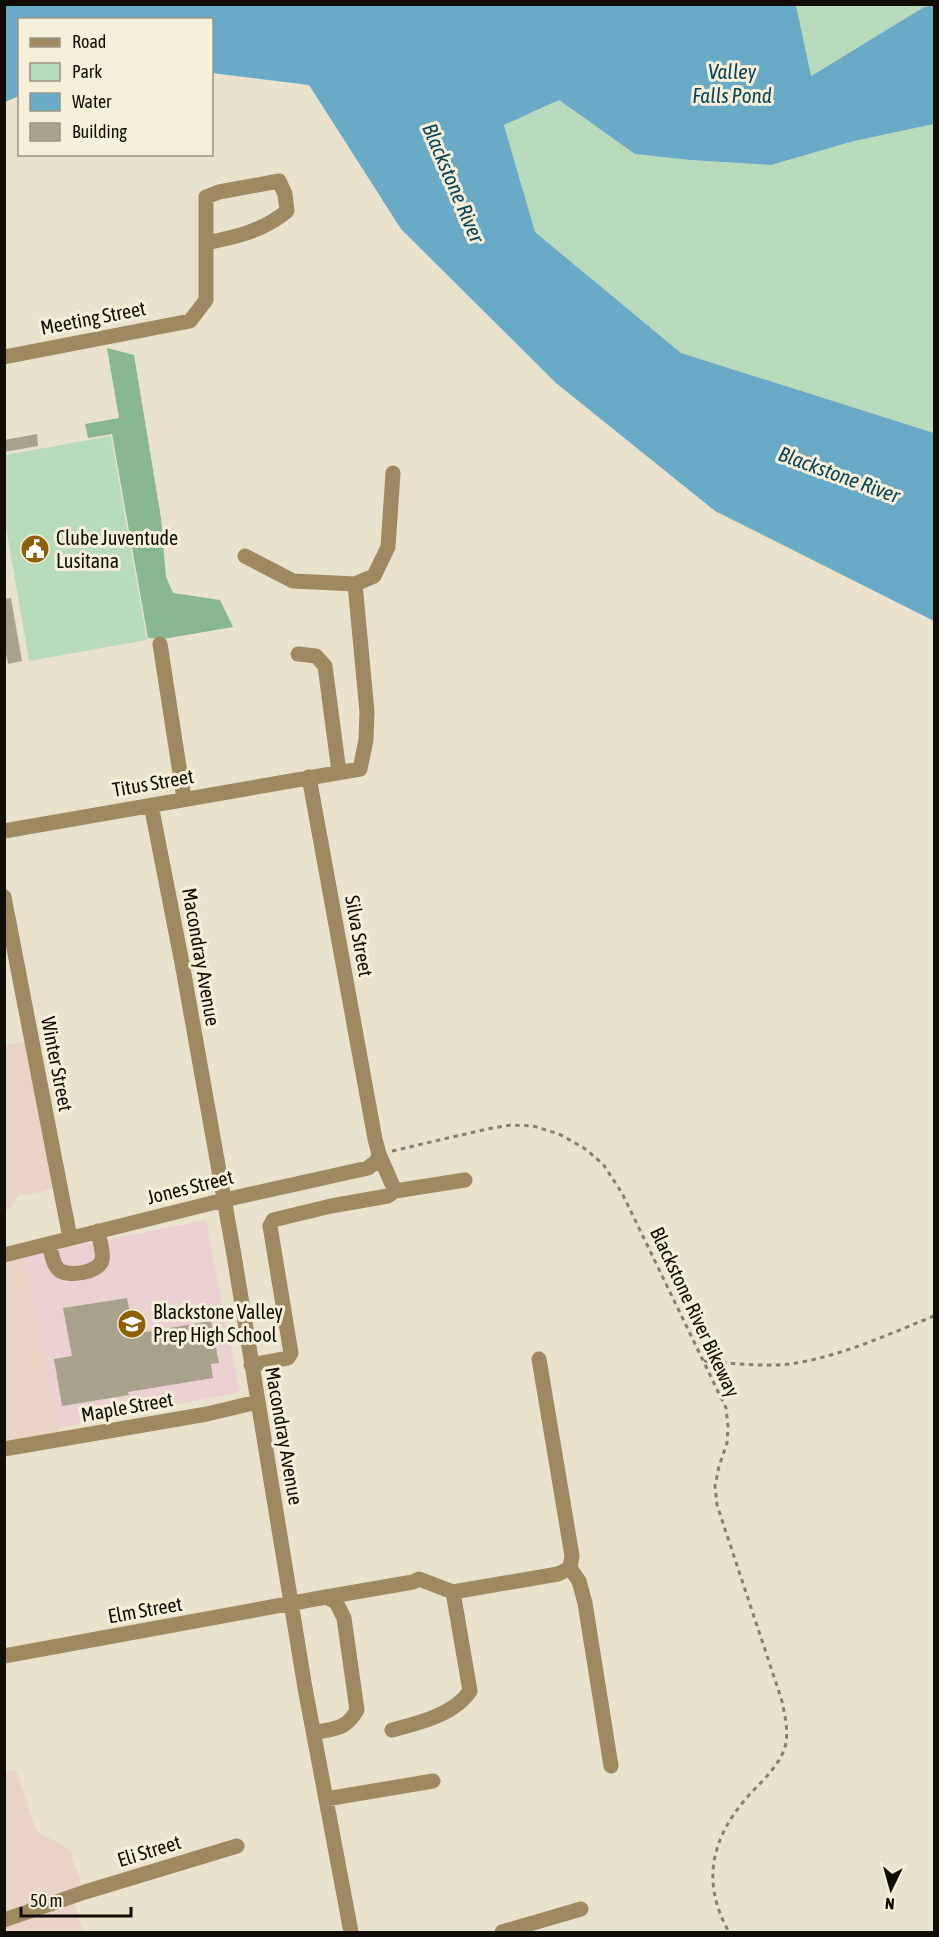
<svg xmlns="http://www.w3.org/2000/svg" width="939" height="1937" viewBox="0 0 939 1937" font-family="'Asap Condensed',sans-serif">
<rect width="100%" height="100%" fill="#e9e3cd"/>
<path fill="#e9d4c6" d="M28,1041L59,1187L30,1195L20,1194L9,1210L5,1211V1045Z
M5,1252L24,1256L58,1427L62,1438L5,1448Z
M16,1770L37,1832L57,1842L73,1853L72,1858L83,1888L72,1896L83,1932H5L4,1772Z"/>
<path fill="#ecd1d2" d="M206,1220L240,1392L58,1428L24,1256Z"/>
<path fill="#b8dbbc" d="M796,5H933L924,7L810,76Z
M559,100L635,154L690,160L771,165L854,141L934,124V433L681,353L535,232L504,125Z
M111,436L147,640L29,661L5,521V455Z"/>
<path fill="#87b88f" d="M107,348L134,355L161,518L166,577L173,593L220,600L233,627L163,639L148,638L112,434L88,438L85,424L119,418Z"/>
<path fill="#69abc7" d="M5,4L796,5L811,76L924,7L934,5V124L854,141L771,165L690,160L635,154L559,100L504,125L535,232L681,353L934,433V621L715,511L556,383L401,229L309,85L212,73V20H20L19,96L5,102Z"/>
<path fill="#a9a38e" d="M37,434L38,446L4,452V440Z
M11,598L22,661L8,664L4,644V599Z
M127,1298L134,1334L211,1321L219,1363L211,1364L213,1378L128,1392L129,1395L62,1406L54,1359L72,1356L63,1308Z"/>
<g fill="none" stroke-linecap="round" stroke-linejoin="round">
<path stroke="#847f70" stroke-width="3" stroke-dasharray="4.5 4.5" stroke-linecap="butt" d="M392,1151L487,1129L511,1125L533,1126L559,1134L584,1148L603,1164L622,1193L726,1408L728,1427L727,1443L719,1466L715,1486L717,1505L782,1701C785,1716 789,1732 785,1747C779,1766 763,1780 750,1794C712,1836 700,1881 729,1932
M704,1361C732,1363 767,1368 796,1363C844,1355 889,1334 934,1316"/>
<path stroke="#9f8960" stroke-width="15" d="M4,357L190,321L206,300V197L219,192L279,181L285,194L287,211C263,231 236,237 206,243
M355,584L374,576L388,547L393,473
M160,644L184,799
M298,654L316,656L325,666L339,772
M309,777L375,1139L379,1154L395,1191
M151,805L182,963L234,1255L305,1688L351,1932
M4,831L360,769L366,740L367,712L355,584L293,581L245,556
M4,897L70,1238
M49,1244C51,1251 53,1265 59,1270C68,1277 99,1273 102,1260C104,1252 99,1239 98,1231
M4,1255L224,1200L368,1168L377,1161L379,1154
M251,1365L288,1358L291,1353L270,1226L273,1220L331,1206L388,1196L395,1191L465,1180
M4,1449L207,1414L257,1402
M570,1568L579,1581L585,1603L611,1766
M453,1592L558,1574L570,1568L572,1556L539,1359
M326,1597L413,1582L419,1579L453,1592L470,1691C454,1715 418,1723 392,1730
M4,1656L326,1597L336,1602L344,1618L357,1710C346,1730 334,1728 314,1733
M326,1799L433,1781
M4,1920L85,1892L237,1846
M502,1932L581,1909"/>
</g>
<defs>
<g id="civic-disc" transform="scale(1.5)"><circle r="9.5" fill="#8d6107" stroke="#f6f0da"/><path d="M-.6-6.5H3V-4.5H.6V-3L4-1V1h2V6H-6V1h2V-1L-.6-3ZM-1.2 2.5V6h2.4V2.5Z" fill="#fff"/></g>
<g id="school-disc" transform="scale(1.5)"><circle r="9.5" fill="#8d6107" stroke="#f6f0da"/><path d="M0-5L7-2L0 1L-7-2ZM-4 1L0 2.5L4 1V4Q0 6-4 4Z" fill="#fff"/></g>
</defs>
<g fill-rule="evenodd">
<use href="#civic-disc" x="35" y="549"/>
<use href="#school-disc" x="132" y="1324"/>
</g>
<g text-anchor="middle" stroke-width="6" stroke-linejoin="round" paint-order="stroke">
<g font-size="20" fill="#0f0d06" stroke="#f6f0da">
<text transform="translate(93 318) rotate(-11)" y="7">Meeting Street</text>
<text transform="translate(153 783) rotate(-10)" y="7">Titus Street</text>
<text transform="translate(359 936) rotate(80)" y="7">Silva Street</text>
<text transform="translate(201 957) rotate(80)" y="7">Macondray Avenue</text>
<text transform="translate(57 1064) rotate(79)" y="7">Winter Street</text>
<text transform="translate(190 1187) rotate(-14)" y="7">Jones Street</text>
<text transform="translate(695 1312) rotate(65)" y="7">Blackstone River Bikeway</text>
<text transform="translate(127 1407) rotate(-10)" y="7">Maple Street</text>
<text transform="translate(284 1436) rotate(80)" y="7">Macondray Avenue</text>
<text transform="translate(145 1610) rotate(-10)" y="7">Elm Street</text>
<text transform="translate(149 1851) rotate(-17)" y="7">Eli Street</text>
</g>
<g font-size="20" fill="#0f0d06" stroke="#f6f0da" text-anchor="start">
<text x="56" y="545">Clube Juventude<tspan x="56" dy="23">Lusitana</tspan></text>
<text x="153" y="1319">Blackstone Valley<tspan x="153" dy="23">Prep High School</tspan></text>
</g>
<g font-size="21" font-style="italic" fill="#094458" stroke="#f6f0da">
<text x="732" y="79">Valley<tspan x="732" dy="24">Falls Pond</tspan></text>
<text transform="translate(453 183) rotate(67)" y="7">Blackstone River</text>
<text transform="translate(839 475) rotate(20)" y="7">Blackstone River</text>
</g>
</g>
<rect width="939" height="1937" fill="none" stroke="#0f0d06" stroke-width="12"/>
<rect x="18" y="18" width="195" height="138" fill="#f6f0da" stroke="#9a9585" stroke-width="1.5"/>
<rect x="30" y="38" width="30" height="9" fill="#9f8960" stroke="#9a9585" stroke-width="1.5"/>
<text x="72" y="48" font-size="18" fill="#0f0d06">Road</text>
<rect x="30" y="63" width="30" height="18" fill="#b8dbbc" stroke="#9a9585" stroke-width="1.5"/>
<text x="72" y="78" font-size="18" fill="#0f0d06">Park</text>
<rect x="30" y="93" width="30" height="18" fill="#69abc7" stroke="#9a9585" stroke-width="1.5"/>
<text x="72" y="108" font-size="18" fill="#0f0d06">Water</text>
<rect x="30" y="123" width="30" height="18" fill="#a9a38e" stroke="#9a9585" stroke-width="1.5"/>
<text x="72" y="138" font-size="18" fill="#0f0d06">Building</text>
<g transform="translate(891 1889) rotate(185)" stroke="#f6f0da" stroke-width="4.5" paint-order="stroke">
<path d="M0-4.5L10 22L0 15L-10 22Z" fill="#0f0d06"/>
<text y="-9" font-size="16" font-weight="bold" text-anchor="middle" fill="#0f0d06">N</text>
</g>
<path d="M21 1907v9h110v-9" fill="none" stroke="#0f0d06" stroke-width="3"/>
<text x="30" y="1907" font-size="18" fill="#0f0d06" stroke="#f6f0da" stroke-width="4.5" paint-order="stroke">50 m</text>
</svg>
